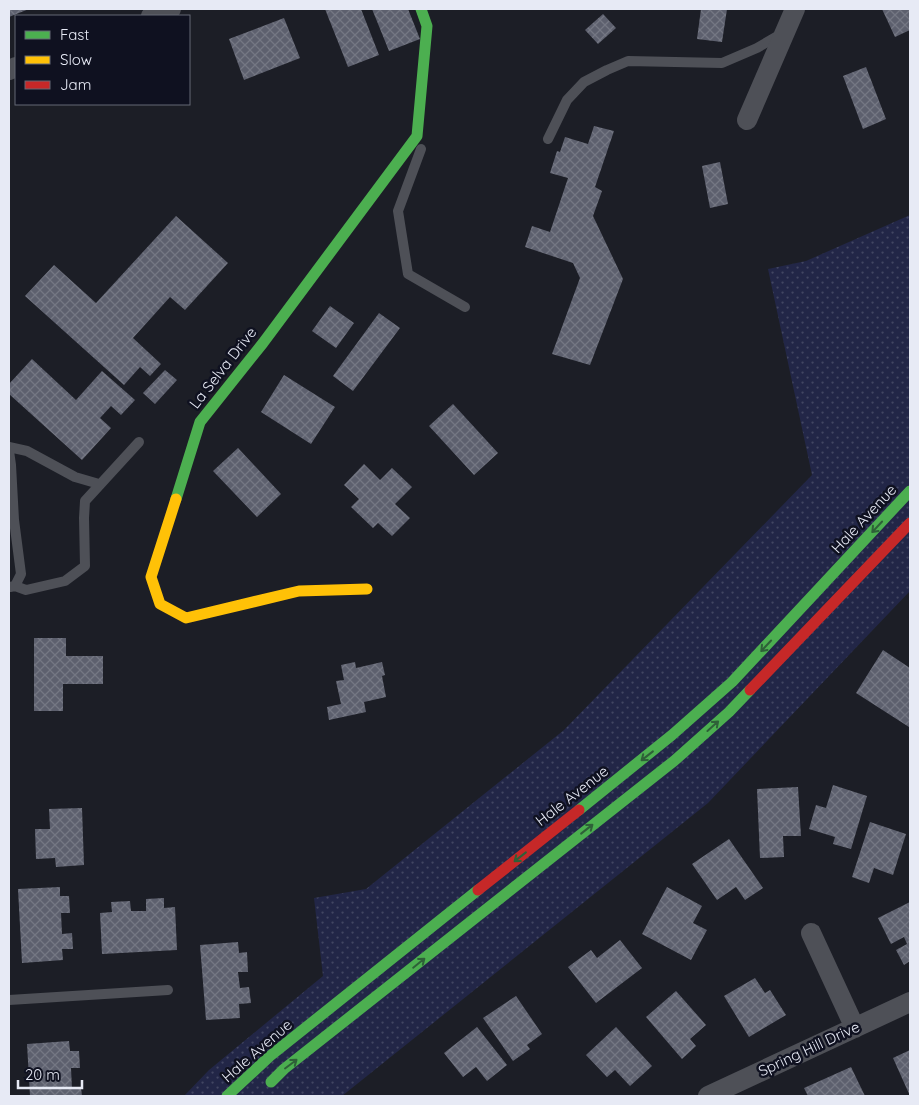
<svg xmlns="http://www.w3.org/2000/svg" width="919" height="1105" viewBox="0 0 919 1105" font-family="Quicksand,sans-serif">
<defs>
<pattern id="green-dots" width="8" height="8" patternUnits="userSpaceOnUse" patternTransform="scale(1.25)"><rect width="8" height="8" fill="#222647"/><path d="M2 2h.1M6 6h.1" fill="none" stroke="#424662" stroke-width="1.8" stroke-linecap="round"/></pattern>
<pattern id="building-cross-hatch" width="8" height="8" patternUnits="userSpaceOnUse" patternTransform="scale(1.25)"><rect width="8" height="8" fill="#5d606e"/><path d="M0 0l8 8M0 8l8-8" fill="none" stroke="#747783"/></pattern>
</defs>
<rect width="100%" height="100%" fill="#1c1e26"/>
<path fill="url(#green-dots)" d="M910,215V591L708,803L342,1096H184L209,1070L323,976L314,898L366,889L564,730L812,475L768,269L806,261Z"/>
<path fill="url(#building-cross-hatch)" d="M9,9H29L9,17Z
M325,9H361L379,55L348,67Z
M372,9H408L420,39L389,51Z
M701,9H727L722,42L697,39Z
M882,9H910V30L895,37Z
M603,14L616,28L598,44L585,30Z
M284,18L300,58L244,80L229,39Z
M866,67L886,119L863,129L843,76Z
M594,126L614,131L595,187L602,191L593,216L623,279L590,365L552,354L580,278L573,263L525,247L532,226L550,232L568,178L550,173L557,151L560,152L565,137L588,144Z
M720,162L728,204L710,208L702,166Z
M176,216L228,263L185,310L170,297L133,338L161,364L150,376L140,367L124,385L25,296L54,265L96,303Z
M330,306L354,323L336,348L312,331Z
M379,313L400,328L353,391L333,376Z
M32,359L76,400L102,371L135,400L121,415L111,406L100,418L111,428L82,460L9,394V384Z
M165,370L177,380L155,404L143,393Z
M284,375L335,407L311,444L261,412Z
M453,404L498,453L474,475L429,426Z
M238,448L281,494L257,517L213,471Z
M364,464L380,480L392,468L412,487L395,504L410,518L392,536L378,523L373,528L351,507L359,499L344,485Z
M34,638H66V656H103V684H63V711H34Z
M883,650L910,668L909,727L856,693Z
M355,662L356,668L382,662L385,675L382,676L386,697L364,702L366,712L329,720L327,707L341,704L336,681L344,680L341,665Z
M833,785L867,796L851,849L833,844L835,837L809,829L816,805L826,808Z
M798,787L801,836H783L784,857L760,858L757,789Z
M82,808L84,865L56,867L55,858L36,859L35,829H50L49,809Z
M870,822L906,834L893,875L874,868L869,883L852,877Z
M729,839L763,888L745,900L736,887L717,900L692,864Z
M60,887V896H69L70,913H61L62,934L72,933L73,949H62L63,960L22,963L18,889Z
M667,887L702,906L693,923L707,930L691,960L642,934Z
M164,898V908L175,907L177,950L102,954L100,913L112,912L111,902L130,901L131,911H146V899Z
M910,902V961L904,965L896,950L907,944L904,937L891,944L878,918Z
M620,940L642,968L596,1003L568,967L591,950L597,958Z
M238,942L239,953L247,952L248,972H238L240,988L249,987L251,1003L239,1004L240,1018L206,1020L200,945Z
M755,978L765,993L770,990L786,1015L749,1037L724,996Z
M676,991L706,1025L690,1039L696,1046L682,1059L646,1017Z
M516,996L542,1034L527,1045L530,1049L513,1061L483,1018Z
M477,1027L507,1065L487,1081L476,1067L463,1077L444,1053Z
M616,1027L652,1066L630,1086L615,1070L607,1077L586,1055Z
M69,1041L70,1051H79L80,1068H71L72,1089L81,1088L82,1096H30L27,1044Z
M910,1050V1096L893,1058Z
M851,1067L865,1096H808L804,1088Z"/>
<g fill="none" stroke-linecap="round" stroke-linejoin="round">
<path stroke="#4e5057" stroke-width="10" d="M548,139L567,100L584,82L607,70L628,61L722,63L757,48L781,34
M421,149L398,211L408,274L465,307
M9,447L27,451L75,477L99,484
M9,451L11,465L14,520L21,574L15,586L10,587
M15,586L26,590L65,581L85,566L84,518L85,501L139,442
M9,1000L168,990"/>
<path stroke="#4e5057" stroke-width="20" d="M151,16L171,9
M9,70L16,67
M747,120L795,9
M811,933L855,1028
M708,1096L910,1002"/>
<path stroke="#4caf50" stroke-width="11" d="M176,499L200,422L263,343L417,136L427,26L421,9
M579,810L672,735L732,682L910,491
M271,1082L284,1069L674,761L729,712L750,690
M227,1096L270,1056L478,890"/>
<path stroke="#ffc107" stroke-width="11" d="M176,499L151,577L160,604L186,618L299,591L367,589"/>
<path stroke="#c62828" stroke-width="11" d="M750,690L910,523
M478,890L579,810"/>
</g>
<defs><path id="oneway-shaft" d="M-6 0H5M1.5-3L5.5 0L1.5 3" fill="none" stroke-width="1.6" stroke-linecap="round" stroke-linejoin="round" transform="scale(1.25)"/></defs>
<g stroke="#2e6038">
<use href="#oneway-shaft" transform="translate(877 527) rotate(133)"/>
<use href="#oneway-shaft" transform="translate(766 646) rotate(133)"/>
<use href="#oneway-shaft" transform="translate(713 726) rotate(-42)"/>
<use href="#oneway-shaft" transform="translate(647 756) rotate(142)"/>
<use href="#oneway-shaft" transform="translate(587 829) rotate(-38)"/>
<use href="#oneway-shaft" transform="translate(520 857) rotate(142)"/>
<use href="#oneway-shaft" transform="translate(419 963) rotate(-39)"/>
<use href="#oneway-shaft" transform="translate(291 1064) rotate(-37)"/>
</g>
<g text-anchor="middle" stroke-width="5" stroke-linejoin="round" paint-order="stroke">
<g font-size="15" fill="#e7eaf5" stroke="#0f1120">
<text transform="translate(223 368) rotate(-52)" y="5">La Selva Drive</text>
<text transform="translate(864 519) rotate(-47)" y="5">Hale Avenue</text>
<text transform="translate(572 796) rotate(-38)" y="5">Hale Avenue</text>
<text transform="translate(809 1049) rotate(-25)" y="5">Spring Hill Drive</text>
<text transform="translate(257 1051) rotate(-41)" y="5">Hale Avenue</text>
</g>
</g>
<rect width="919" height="1105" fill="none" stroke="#e7eaf5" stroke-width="20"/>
<rect x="15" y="15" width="175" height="90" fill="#0f1120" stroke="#656875"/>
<rect x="25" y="31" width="25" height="8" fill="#4caf50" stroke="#656875"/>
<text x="60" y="40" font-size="15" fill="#e7eaf5">Fast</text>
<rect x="25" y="56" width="25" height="8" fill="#ffc107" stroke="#656875"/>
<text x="60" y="65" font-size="15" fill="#e7eaf5">Slow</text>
<rect x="25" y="81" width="25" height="8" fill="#c62828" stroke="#656875"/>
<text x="60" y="90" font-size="15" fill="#e7eaf5">Jam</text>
<path d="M18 1080v8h64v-8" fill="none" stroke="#e7eaf5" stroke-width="2.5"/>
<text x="25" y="1080" font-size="15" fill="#e7eaf5" stroke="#0f1120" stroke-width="4" paint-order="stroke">20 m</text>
</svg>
